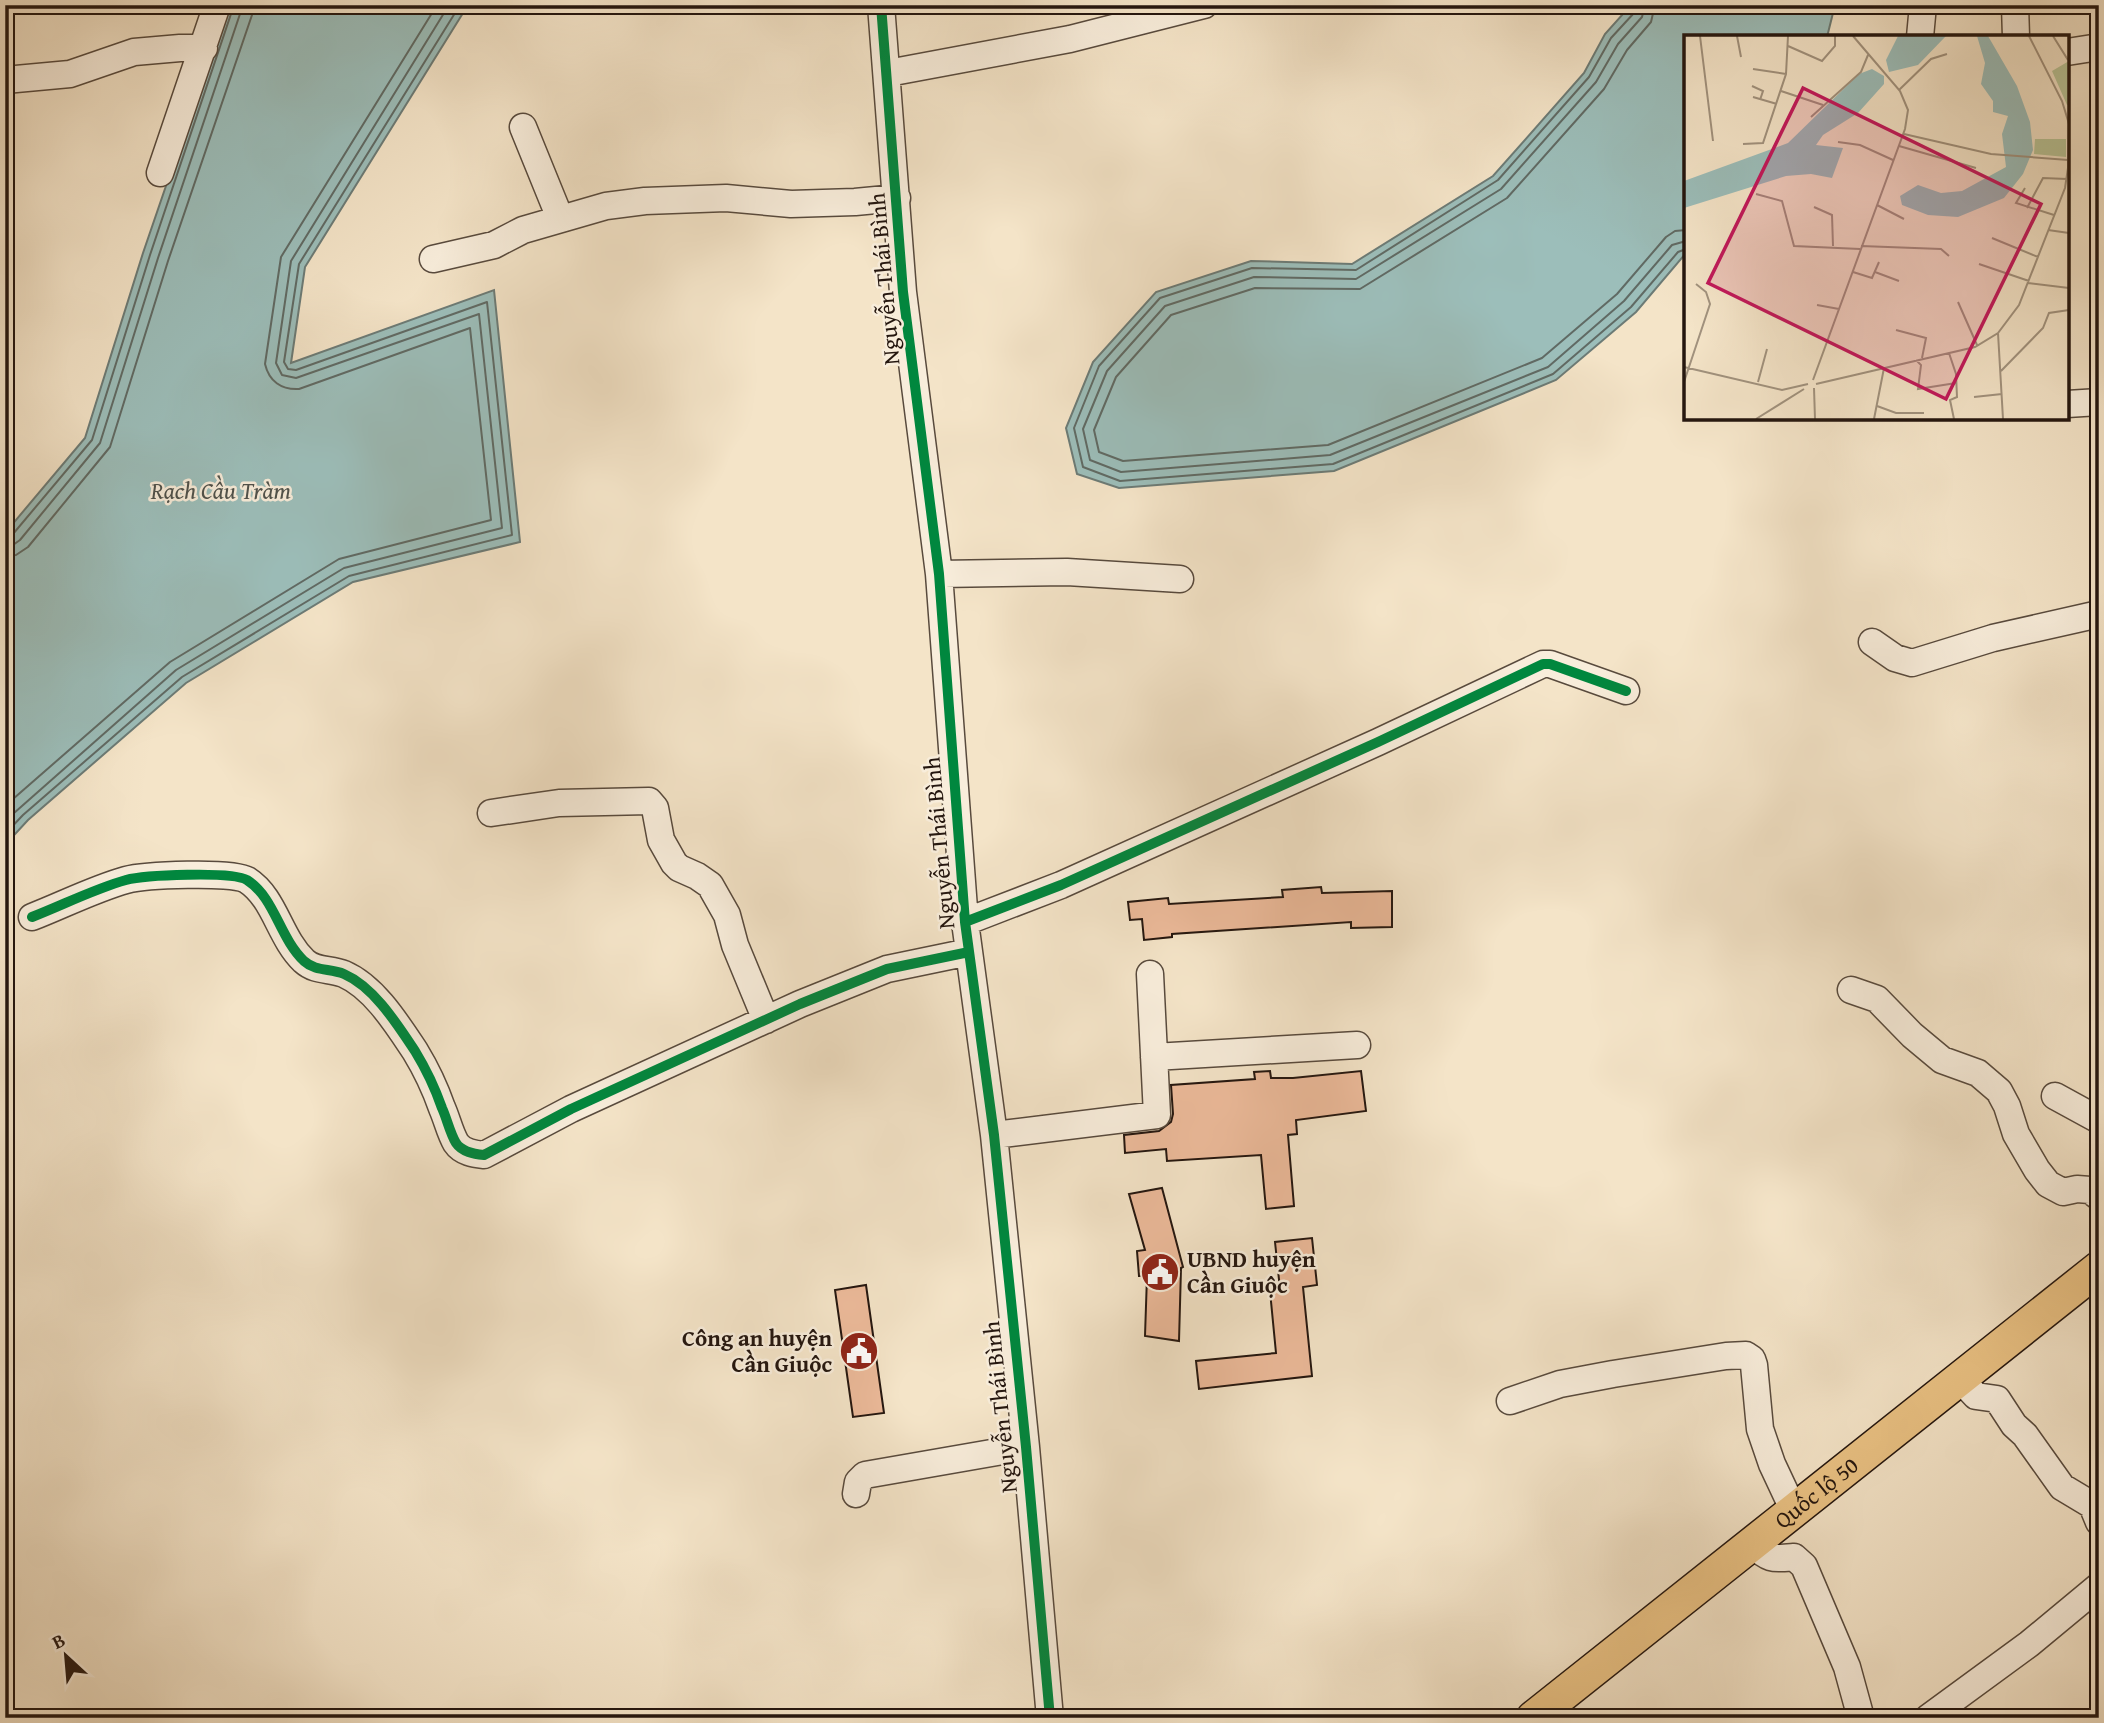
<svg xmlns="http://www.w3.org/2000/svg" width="2104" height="1723" viewBox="0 0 2104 1723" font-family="'Gentium Book Plus',serif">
<rect width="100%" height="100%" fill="#f4e4c8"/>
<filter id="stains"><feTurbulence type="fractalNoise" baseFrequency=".00286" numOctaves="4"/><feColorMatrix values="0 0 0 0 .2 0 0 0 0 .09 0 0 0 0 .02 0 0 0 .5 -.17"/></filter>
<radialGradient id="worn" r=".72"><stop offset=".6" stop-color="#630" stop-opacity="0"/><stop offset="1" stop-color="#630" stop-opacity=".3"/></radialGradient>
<path fill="#9cbeba" stroke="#6c7b76" stroke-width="2" d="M228,5H468L305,267L291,363L494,290L520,542L353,582L186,683L28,820L5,845V533L85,438L143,253Z
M1631,5H1835L1827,37H1686V253L1636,312L1556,380L1334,471L1119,488L1077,474L1066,428L1093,362L1156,292L1251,261L1352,264L1493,176L1584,73L1605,34Z"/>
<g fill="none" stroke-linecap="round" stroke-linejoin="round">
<path stroke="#606a64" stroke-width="2" d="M1636,5L1634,13L1611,38L1589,77L1498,180L1356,270L1252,268L1160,298L1099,366L1074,428L1083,467L1120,481L1333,464L1553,374L1631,307L1678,252L1686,249
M1645,5L1642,17L1618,44L1596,82L1501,189L1356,279L1254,277L1165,306L1107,371L1083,429L1090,460L1121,472L1330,455L1434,413L1548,367L1624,301L1672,245L1686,241
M1655,5L1651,22L1627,50L1604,89L1507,198L1360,289L1255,288L1171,315L1116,377L1094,430L1099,452L1123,461L1328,445L1542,358L1617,294L1666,237L1675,231L1686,230
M5,537L13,534L92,440L150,255L234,5
M5,546L13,545L20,540L100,443L158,258L243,5
M5,556L16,555L28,547L110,447L168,261L252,15L254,5
M5,806L170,662L339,559L491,520L470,328L299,389C281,390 269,381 265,364L281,257L437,5
M5,821L176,670L344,568L502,528L479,314L296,378L282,375L276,363L291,261L449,5
M5,834L23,815L182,677L349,576L512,535L487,302L296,370L288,369L284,362L299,264L460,5"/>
</g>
<path fill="#ecba9a" stroke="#24160f" stroke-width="2" d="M1321,887L1322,893L1392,891V927L1351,928V922L1172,934V937L1144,940L1142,919L1130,920L1128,902L1168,898L1169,904L1283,897L1282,890Z
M1270,1071L1271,1078H1293L1361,1071L1366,1111L1296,1120L1297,1134L1288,1135L1294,1206L1266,1209L1261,1155L1167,1161L1166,1149L1125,1153L1124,1135L1159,1131L1171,1122L1173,1114L1171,1085L1255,1079L1254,1072Z
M1162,1188L1183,1267L1181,1268L1179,1341L1145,1336L1147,1276H1139L1137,1251L1145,1250L1129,1194Z
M1312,1238L1317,1285L1303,1287L1312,1376L1199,1389L1196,1361L1276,1353L1270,1291L1280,1289L1275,1242Z
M866,1285L884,1413L853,1417L835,1290Z"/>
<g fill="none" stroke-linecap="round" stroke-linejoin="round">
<g stroke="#584a3d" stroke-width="29">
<path id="minor" d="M881,5L903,292L939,574L965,922L994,1135L1026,1447L1050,1718
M2015,5L2016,37
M1920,37L1923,5
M2067,52L2099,47
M888,73L1070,39L1204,5
M5,80L70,74L134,52L180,48H204
M523,127L560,218
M160,173L217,5
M433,259L494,245L523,230L606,206L645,201L726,198L791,204L855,202L897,198
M2067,404L2099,402
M939,574L1067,572L1180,579
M1872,642L1895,658L1912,663L1993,638L2099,614
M491,813L559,803L649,801L655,808L661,840L674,863L679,868L697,876L710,885L727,915L735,945L766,1020
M32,917C63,905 94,889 126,880C144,875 232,871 247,880C275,898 279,937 304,961C316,972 330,968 344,974C374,987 397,1024 415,1051C426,1069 435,1088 442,1108C447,1119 450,1133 456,1143C462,1152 474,1154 484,1155L571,1109L800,1004L887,969L969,952
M965,922L1061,885L1378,742L1543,664H1550L1626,691
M1851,990L1877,999L1912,1035L1942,1060L1978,1073L1999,1091L2007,1106L2016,1134L2037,1170L2048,1184L2063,1192L2077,1189L2090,1190L2099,1197
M1154,1057L1357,1045
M2055,1096L2099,1120
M994,1135L1157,1115L1150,974
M1960,1379L1976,1396L1997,1399L2014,1425L2025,1435L2062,1487L2092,1505L2099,1522
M1510,1401L1560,1384L1613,1374L1726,1356L1746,1355L1752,1359L1754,1365L1760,1429L1772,1464L1794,1511
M856,1494L858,1482L865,1475L1026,1447
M1752,1544C1769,1560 1772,1559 1794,1557L1804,1566L1847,1667L1861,1718
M1928,1718L2029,1644L2099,1586"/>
</g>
<g stroke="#24160f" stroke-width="36">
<g id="major">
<path id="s1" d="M1533,1718L2099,1268"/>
</g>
</g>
<use href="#minor" stroke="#f8eddb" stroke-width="26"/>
<use href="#major" stroke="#eac284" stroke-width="33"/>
<g stroke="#f8eddb" stroke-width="15">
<path id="cycleway" d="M881,5L903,292L939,574L965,922L994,1135L1026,1447L1050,1718
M32,917C63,905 94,889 126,880C144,875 232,871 247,880C275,898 279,937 304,961C316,972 330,968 344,974C374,987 397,1024 415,1051C426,1069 435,1088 442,1108C447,1119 450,1133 456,1143C462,1152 474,1154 484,1155L571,1109L800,1004L887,969L969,952
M965,922L1061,885L1378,742L1543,664H1550L1626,691"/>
</g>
<use href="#cycleway" stroke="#00873e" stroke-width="10"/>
</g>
<defs>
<g id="civic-disc" transform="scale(2.0125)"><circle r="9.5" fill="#8f2418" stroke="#f8eddb"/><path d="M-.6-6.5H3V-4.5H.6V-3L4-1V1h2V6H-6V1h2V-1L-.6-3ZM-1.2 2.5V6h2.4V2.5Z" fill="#fff"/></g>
</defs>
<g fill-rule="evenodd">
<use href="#civic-disc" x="1160" y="1272"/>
<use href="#civic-disc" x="859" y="1351"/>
</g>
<g text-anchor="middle" stroke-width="5" stroke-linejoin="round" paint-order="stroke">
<g font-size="23" fill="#24160f" stroke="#f8eddb">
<text transform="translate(884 279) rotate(-95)" y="8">Nguyễn Thái Bình</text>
<text transform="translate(939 843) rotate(-95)" y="8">Nguyễn Thái Bình</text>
<text transform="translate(1000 1407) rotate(-96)" y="8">Nguyễn Thái Bình</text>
<text dy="8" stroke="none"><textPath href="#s1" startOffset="362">Quốc lộ 50</textPath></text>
</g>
<g font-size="23" font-weight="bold" fill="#24160f" stroke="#f8eddb" text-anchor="start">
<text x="1187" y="1267">UBND huyện<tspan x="1187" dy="26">Cần Giuộc</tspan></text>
<text x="832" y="1346" text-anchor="end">Công an huyện<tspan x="832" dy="26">Cần Giuộc</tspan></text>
</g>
<g font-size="24" font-style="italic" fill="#4e514b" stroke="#f8eddb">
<text x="221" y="499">Rạch Cầu Tràm</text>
</g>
</g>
<g transform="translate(1684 35)">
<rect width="385" height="385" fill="#f4e4c8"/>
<path d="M385,26V70H383L368,36ZM351,104H382V122L350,119Z" fill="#b9c598"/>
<path d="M214,1H262L234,30L205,37L202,25ZM293,1H304L333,51L346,87L349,115L339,139L320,163L274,182L244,180L218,170L216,161L234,150L257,158L278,156L322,132L318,99L324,81L309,77V66L297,49L301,28ZM188,34L200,41V49L174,78L139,100L132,110L159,113L148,143L127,139L102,141L0,173V146L104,108L175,39Z" fill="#9cbeba"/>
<path fill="none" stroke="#a1927e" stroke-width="2" d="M16,1L29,106M53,1L57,22M369,1L384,25M104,11L138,26L151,11V1M69,34L102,39M68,51L79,56L76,65M215,55L247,24L263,19M97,56L139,70M69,62L93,69M127,82L177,37L184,20M220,99L307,119L384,125M154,107L176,110L209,125M59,109L79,108L102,39L104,1M215,111L292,133M341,153L332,168L370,180M72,159L98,166L110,211L176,214M193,170L220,184M130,172L148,180L149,211M343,173L359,143L383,144M364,195L385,198M308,203L354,222M177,211L257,214L265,221M295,229L345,246M169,237L188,243L195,227M191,237L215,246M344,248L385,253M274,267L293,310M133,270L155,274M212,295L242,303L238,323M314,298L319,384M265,318L272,339L273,362L266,365L270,384M232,325L237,330L234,354L272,348M0,332L98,355L124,349M317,336L359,293L365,278L385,275M129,345L221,94L224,75L216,56L169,1M0,347L26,269L22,257L12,249M74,347L83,314M132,349L291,312L314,298L335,270L381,153L384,133L385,89L378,66L345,1M130,353L131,384M290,362L318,359M193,371L212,378H240M72,384L120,354M190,384L200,333"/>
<path fill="#c2185b" fill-opacity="0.15" stroke="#c2185b" stroke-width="3.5" d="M119,53L357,169L262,364L24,248Z"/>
<rect width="385" height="385" fill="none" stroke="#24160f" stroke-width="3.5"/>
</g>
<rect width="2104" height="1723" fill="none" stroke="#f4e4c8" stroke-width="28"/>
<rect x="7" y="7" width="2090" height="1709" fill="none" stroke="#24160f" stroke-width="3.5"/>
<rect x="14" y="14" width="2076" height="1695" fill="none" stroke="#24160f" stroke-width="2"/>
<g transform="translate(66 1656) rotate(334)" stroke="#f8eddb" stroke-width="5" paint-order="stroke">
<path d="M0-5L12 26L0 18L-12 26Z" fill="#24160f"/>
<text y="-10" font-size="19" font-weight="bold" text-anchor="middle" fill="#24160f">B</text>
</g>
<rect width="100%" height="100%" filter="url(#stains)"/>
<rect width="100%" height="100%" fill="url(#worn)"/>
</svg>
